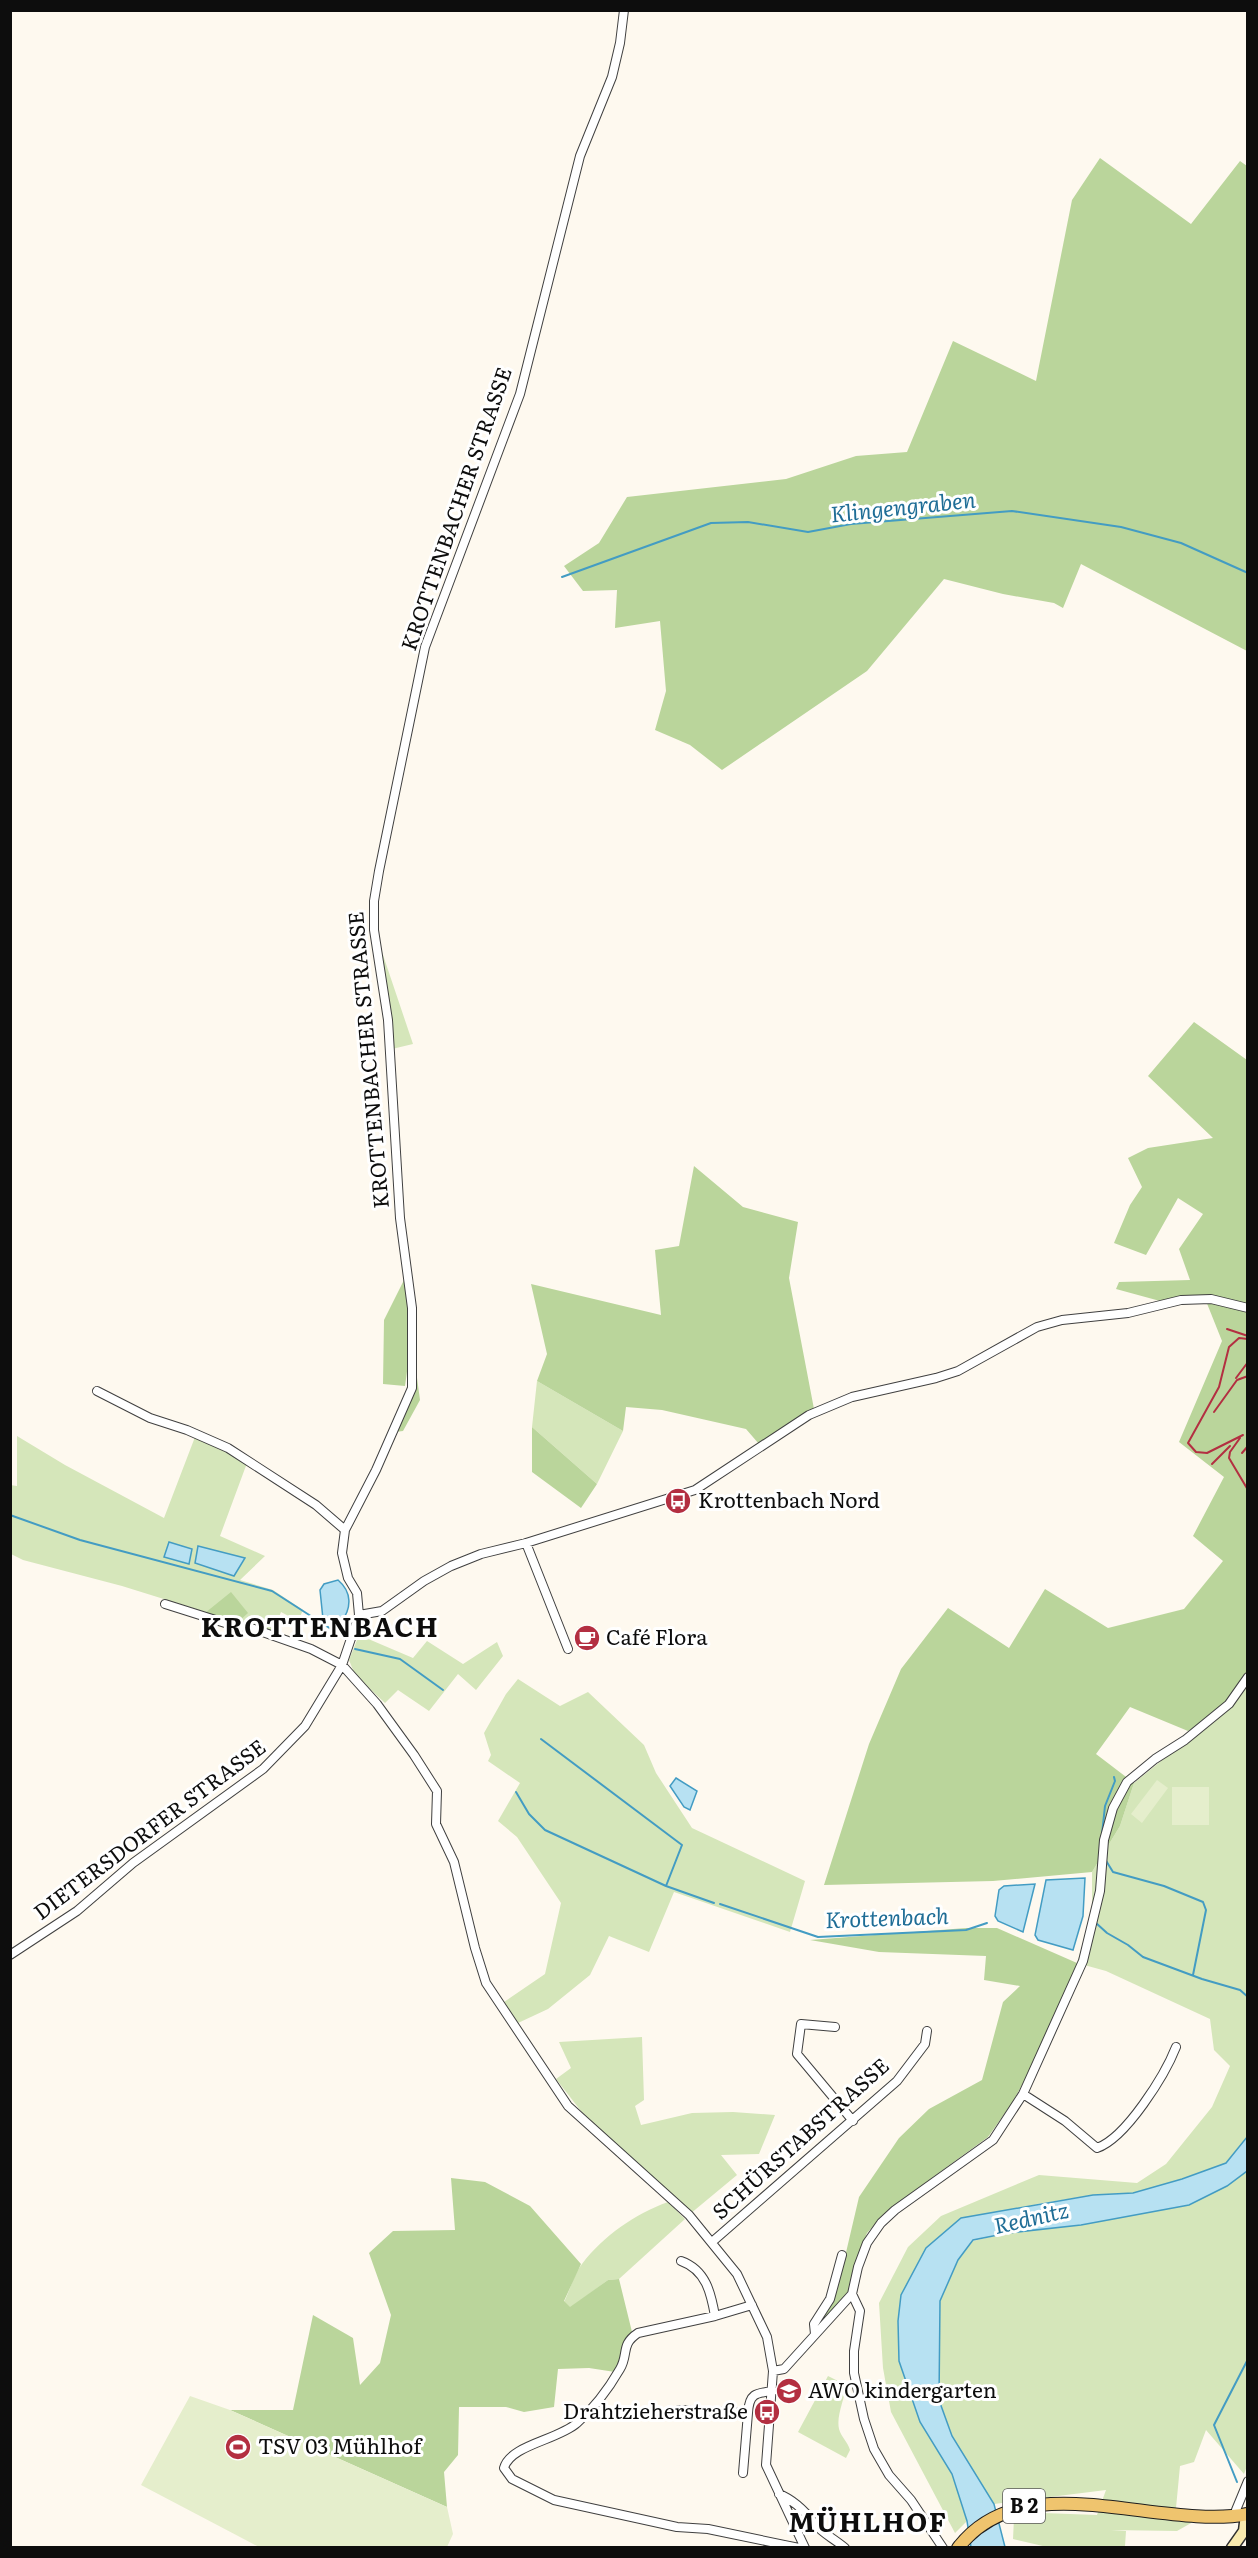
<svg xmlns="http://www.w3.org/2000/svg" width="1258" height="2558" viewBox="0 0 1258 2558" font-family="Literata,serif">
<rect width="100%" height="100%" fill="#fef9ef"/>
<path fill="#d5e6ba" d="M382,952L413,1044L392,1049Z
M537,1381L623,1431L597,1484L532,1427Z
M17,1436L65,1465L164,1518L195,1437L226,1449L247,1463L220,1536L265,1556L240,1580L273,1590L303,1610L298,1621L281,1612L273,1633L122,1586L23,1560L11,1554L10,1485L17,1486Z
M359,1635L413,1658L427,1641L463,1664L497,1642L503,1656L476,1690L458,1674L429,1711L398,1690L385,1703L355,1675L349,1660Z
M518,1679L560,1706L588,1692L644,1745L656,1773L692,1828L805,1881L790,1932L674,1892L649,1952L609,1936L590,1975L548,2009L518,2023L504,2002L545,1974L561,1903L517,1837L498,1821L520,1783L488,1761L491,1755L484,1733L506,1694Z
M1247,1681V2137L1226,2163L1182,2179L1133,2193L1093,2195L1037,2204L926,2248L920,2422L952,2474L967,2521L955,2533L891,2412L883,2368L879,2303L908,2247L941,2216L1039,2175L1137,2183L1166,2164L1212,2107L1230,2066L1214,2050L1210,2019L1106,1971L1077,1963L1092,1912V1872L1120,1826L1134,1783L1230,1705Z
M642,2037L644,2100L635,2106L641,2125L692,2113L733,2112L775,2115L759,2154L721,2155L737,2175L690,2214L581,2111L556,2079L571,2068L559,2042Z
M1247,2171V2466L1244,2474L1206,2430L1194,2462L1180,2466L1176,2508L1193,2522L1177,2531L1111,2530L1126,2531L1125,2546L1047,2547L1013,2539L1014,2518L1043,2513L1097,2515L1106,2490L994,2504L952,2436L939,2400L940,2301L958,2260L973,2241L1008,2233L1081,2225L1189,2205L1227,2186Z
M668,2202L685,2219L619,2279L608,2280L570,2308L564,2302C570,2290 574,2274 582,2264C603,2236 635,2214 668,2202Z
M828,2376L846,2385C845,2399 836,2415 839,2429C841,2437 848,2442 850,2450L846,2458L798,2432Z"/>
<path fill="#bad59b" d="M1100,158L1191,224L1240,161L1247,166V651L1081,564L1063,608L1054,603L1003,594L944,579L867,671L722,770L690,745L655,730L666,691L660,621L615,628L617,590L583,591L564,566L599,543L627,497L786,479L856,456L907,452L953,341L1036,381L1072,200Z
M1194,1022L1247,1060V1681L1230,1705L1188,1731L1130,1707L1096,1754L1134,1783L1120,1826L1092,1872L993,1881L824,1885L869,1744L901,1669L948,1608L1009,1648L1045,1589L1108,1628L1184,1609L1223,1561L1193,1536L1224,1477L1179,1442L1222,1341L1204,1296L1160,1301L1116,1289L1119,1282L1190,1280L1179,1249L1203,1214L1178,1198L1146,1255L1114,1243L1130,1205L1142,1187L1128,1158L1148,1148L1213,1138L1148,1076Z
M694,1166L743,1207L798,1222L789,1278L814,1409L759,1444L746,1429L662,1410L626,1407L623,1431L537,1381L547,1354L531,1284L661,1315L655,1250L679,1246Z
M404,1280C410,1316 411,1350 405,1386L383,1384L384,1320Z
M415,1363L420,1400L403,1431L395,1432L412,1391Z
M532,1427L597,1484L581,1508L532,1472Z
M231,1592L248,1613L237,1623L205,1613Z
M966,1928H997L1077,1963L1035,2062L1012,2103L988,2137L888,2210L867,2233L855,2264L849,2292L823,2322L821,2320L837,2291L859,2197L899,2138L929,2109L982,2080L1003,2002L1020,1986L984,1980L986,1956L879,1952L810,1940Z
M451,2178L485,2182L530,2206L581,2264L564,2301L570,2307L608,2280L619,2279L632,2332C617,2349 626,2358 615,2372L589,2368L558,2369L554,2407L524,2412L506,2407H459L458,2455L444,2472L447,2507L230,2410H293L313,2315L353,2338L360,2385L380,2363L391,2315L369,2253L393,2231L455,2230Z"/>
<path fill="#e5eecc" d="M1157,1780L1168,1788L1142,1823L1131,1814Z
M1172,1787H1209V1825H1172Z
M190,2396L230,2410L447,2507L453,2534L447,2547H259L141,2485Z"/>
<path fill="#b7e1f2" stroke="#439cc3" stroke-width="1.5" d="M169,1542L192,1549L189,1564L164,1557Z
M198,1546L245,1558L234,1576L195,1563Z
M338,1580C352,1592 352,1608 341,1622L323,1619L320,1590L324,1584Z
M676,1778L697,1791L690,1810L684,1807L670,1786Z
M1085,1878L1083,1916L1073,1950L1038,1940L1035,1935L1046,1880Z
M1035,1884L1023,1932L998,1921L995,1916L999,1890L1004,1886Z
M1247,2137V2171L1227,2186L1189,2205L1081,2225L1008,2233L973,2240L958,2260L940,2301L939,2400L952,2436L994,2504L1005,2547H971L967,2521L952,2474L920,2422L899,2361L898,2321L901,2295L926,2248L961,2218L1093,2195L1133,2193L1182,2179L1226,2163Z"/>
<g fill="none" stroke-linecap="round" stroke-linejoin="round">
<path stroke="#439cc3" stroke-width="2" d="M562,577L711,523L748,522L808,532L851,524L1012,511L1121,527L1181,543L1248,573
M10,1515L80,1540L272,1591L345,1638
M355,1649L400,1659L443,1690
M541,1739L682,1845L666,1886
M516,1792L529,1814L545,1830L666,1886L714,1903
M1102,1834L1105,1806L1115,1781L1114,1777
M1105,1859L1113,1872L1164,1886L1203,1902L1206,1910L1193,1975
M720,1904L818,1937L966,1930L987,1923
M1096,1923L1107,1933L1128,1945L1143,1957L1202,1979L1240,1990L1248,1997
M1237,2482L1214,2425L1248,2359"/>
<g stroke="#404040" stroke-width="10">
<path id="street" d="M97,1391L150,1418L187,1430L228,1448L316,1505L345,1530
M526,1543L568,1649
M165,1604L225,1623L254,1629L311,1649L342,1665L377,1704L414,1755L437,1791L436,1824L454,1862L475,1948L486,1983L568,2106L689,2215L737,2274L767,2337L773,2371L766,2465L805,2548
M359,1615L382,1611L424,1581L451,1566L481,1554L526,1543L695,1490L809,1415L852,1397L936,1378L958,1371L1037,1327L1062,1320L1128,1313L1181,1300L1211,1299L1248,1308
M10,1955L77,1911L133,1863L263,1769L305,1726L342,1665L359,1615L357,1593L348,1578L342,1553L345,1530L376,1470L412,1388V1308L400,1218L388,1020L374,930V901L379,871L425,647L520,394L580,156L612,77L620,43L624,10
M835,2027L801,2024L797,2054L853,2121
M1023,2094L1065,2121L1097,2148C1126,2138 1165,2075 1176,2047
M712,2242L897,2081L925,2044L927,2031
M681,2261C706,2270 711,2293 715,2316
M852,2294L860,2311L854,2351V2373L864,2419L874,2449L889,2475L911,2500L943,2548
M752,2305L715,2316L638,2333C620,2345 629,2354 620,2369C609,2388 593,2409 577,2423C558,2440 510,2445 504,2468L512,2479L554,2500L677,2527L708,2529L799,2548
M815,2334L814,2324L830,2299L842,2255
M773,2371L784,2369L852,2294L858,2267L867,2243L881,2223L895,2210L993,2140L1023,2094L1083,1961L1100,1891L1104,1840L1113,1808L1127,1782L1155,1759L1185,1740L1229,1704L1248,1677
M679,2410L748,2413C749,2394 755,2393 773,2391
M743,2473L748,2413
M779,2494C794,2500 805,2511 815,2524C822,2533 836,2540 845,2548
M1236,2516V2510L1248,2481"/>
</g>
<g stroke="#2f2f2f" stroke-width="13">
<path id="secondary" d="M1232,2548L1244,2531L1246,2514"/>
</g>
<g stroke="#1e1e1e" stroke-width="14">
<path id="primary" d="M958,2548C1023,2462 1158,2531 1248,2514"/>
</g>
<use href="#street" stroke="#fff" stroke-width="8"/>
<use href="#secondary" stroke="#f9eaae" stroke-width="10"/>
<use href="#primary" stroke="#efc46e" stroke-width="12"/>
<path stroke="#b32f41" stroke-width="2" d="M1227,1329L1248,1336
M1239,1374L1236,1378L1248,1362
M1214,1412L1237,1380L1248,1376
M1243,1435L1207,1453L1196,1452L1188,1443L1219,1387L1229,1347L1239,1338L1248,1339
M1240,1438L1230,1452L1229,1458L1248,1490
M1242,1453L1248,1446
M1212,1464L1230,1446"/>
</g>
<defs>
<g id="bus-disc" transform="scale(1.35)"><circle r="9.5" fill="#b32f41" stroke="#fff"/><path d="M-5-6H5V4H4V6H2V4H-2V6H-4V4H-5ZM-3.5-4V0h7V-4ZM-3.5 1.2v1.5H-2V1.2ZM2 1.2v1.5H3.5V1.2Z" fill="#fff"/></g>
<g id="cafe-disc" transform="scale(1.35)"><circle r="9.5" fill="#b32f41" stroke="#fff"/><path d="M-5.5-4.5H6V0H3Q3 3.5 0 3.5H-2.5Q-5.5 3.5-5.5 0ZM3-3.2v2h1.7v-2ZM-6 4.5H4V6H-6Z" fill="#fff"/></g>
<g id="school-disc" transform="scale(1.35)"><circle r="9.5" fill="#b32f41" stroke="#fff"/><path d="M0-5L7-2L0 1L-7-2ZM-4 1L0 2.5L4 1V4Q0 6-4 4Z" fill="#fff"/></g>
<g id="stadium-disc" transform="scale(1.35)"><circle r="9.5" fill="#b32f41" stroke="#fff"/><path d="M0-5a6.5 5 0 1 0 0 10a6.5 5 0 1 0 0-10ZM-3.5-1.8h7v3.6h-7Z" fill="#fff"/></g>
</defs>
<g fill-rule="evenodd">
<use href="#bus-disc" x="678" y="1501"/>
<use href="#cafe-disc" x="587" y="1638"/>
<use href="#school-disc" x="789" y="2391"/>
<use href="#bus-disc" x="767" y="2412"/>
<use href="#stadium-disc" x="238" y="2447"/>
</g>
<g text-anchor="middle" stroke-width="6" stroke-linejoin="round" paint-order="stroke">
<rect fill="#fff" stroke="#565656" stroke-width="1.5" x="1003" y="2489" width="42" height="34" rx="4.5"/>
<g font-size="20" font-weight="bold" fill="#0d0d0d">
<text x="1024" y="2513">B 2</text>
</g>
<g font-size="21" fill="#0d0d0d" stroke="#fff">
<text transform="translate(457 509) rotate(-71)" y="7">KROTTENBACHER STRASSE</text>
<text transform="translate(369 1060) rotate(-95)" y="7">KROTTENBACHER STRASSE</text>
<text transform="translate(150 1830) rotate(-37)" y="7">DIETERSDORFER STRASSE</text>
<text transform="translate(801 2139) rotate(-42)" y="7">SCHÜRSTABSTRASSE</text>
</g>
<g font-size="21" fill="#0d0d0d" stroke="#fff" text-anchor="start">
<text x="698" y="1508">Krottenbach Nord</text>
<text x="606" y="1645">Café Flora</text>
<text x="808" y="2398">AWO kindergarten</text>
<text x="748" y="2419" text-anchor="end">Drahtzieherstraße</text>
<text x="258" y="2454">TSV 03 Mühlhof</text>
</g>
<g font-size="22" font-style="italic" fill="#1f6d96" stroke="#fff">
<text transform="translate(903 507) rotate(-6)" y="8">Klingengraben</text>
<text transform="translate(887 1918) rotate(-2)" y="8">Krottenbach</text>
<text transform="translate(1031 2218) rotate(-13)" y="8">Rednitz</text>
</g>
<g font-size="27" font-weight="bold" letter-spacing="1.5" fill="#0d0d0d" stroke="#fff">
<text x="320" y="1637">KROTTENBACH</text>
<text x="868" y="2532">MÜHLHOF</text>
</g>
</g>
<rect width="1258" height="2558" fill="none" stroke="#0d0d0d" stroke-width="24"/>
</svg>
